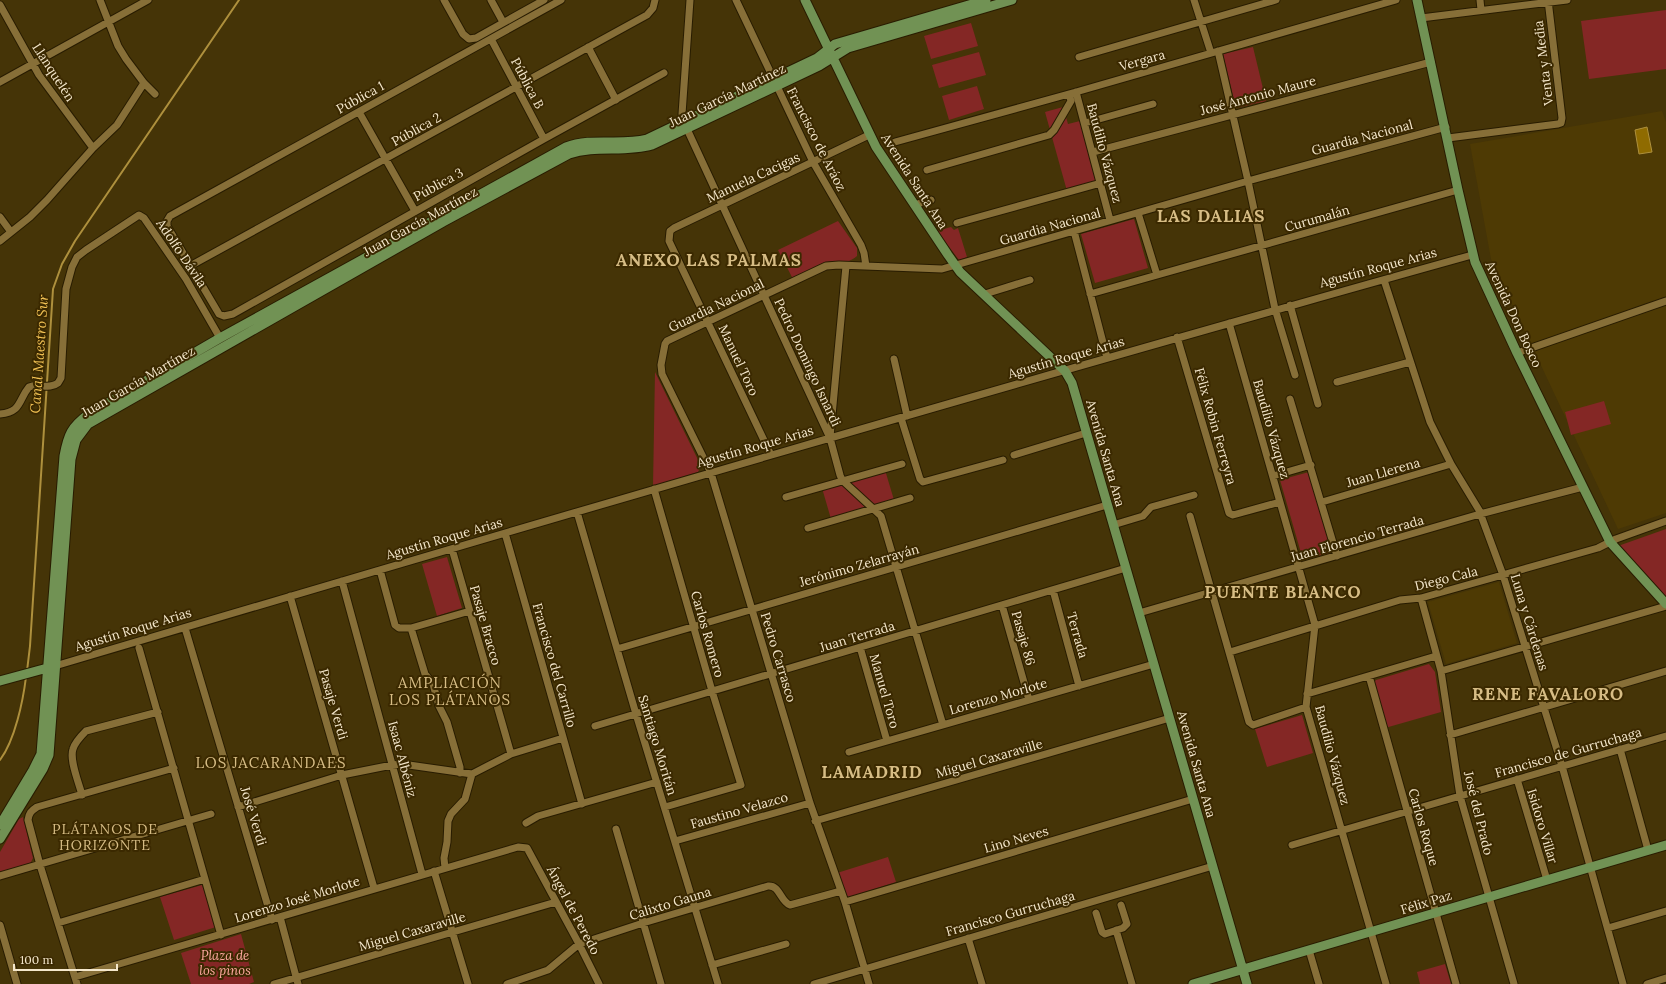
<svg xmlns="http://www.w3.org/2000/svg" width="1666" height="984" viewBox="0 0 1666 984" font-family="Lora,serif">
<rect width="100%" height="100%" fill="#453407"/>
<path fill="#4e3a04" d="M1662,111L1666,122V513L1618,529L1491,259L1470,144Z
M1499,582L1517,643L1446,664L1428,602Z"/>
<path fill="#842725" d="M1666,10V69L1589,79L1581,21Z
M971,23L978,46L931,59L924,36Z
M1253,47L1266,101L1236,108L1223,54Z
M979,52L986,75L939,88L932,65Z
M977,86L984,109L949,120L942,96Z
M1063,107L1068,124L1080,121L1097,182L1067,191L1045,112Z
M1134,219L1148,268L1095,283L1081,234Z
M838,221L857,248V256C845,266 840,260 827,262C817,264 803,274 793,279L778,250Z
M951,227L954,230L958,228L967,257L959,260L937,231Z
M655,372L701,466L698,472L653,486Z
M1604,401L1611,424L1571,435L1565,412Z
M885,470L894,500L875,506L848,481Z
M1309,472L1332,552L1303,560L1280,480Z
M841,484L866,508L831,519L822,488Z
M1666,529V598L1618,546Z
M447,557L462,608L437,616L422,564Z
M1429,664L1435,672L1441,712L1385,728L1373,684L1376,680Z
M1302,715L1313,753L1267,767L1255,729Z
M23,817L33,858L30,864L0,873V852L19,819Z
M888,857L896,882L846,898L837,873Z
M202,885L216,927L174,940L160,897Z
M241,934L254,982L249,984H191L181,953Z
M1445,964L1451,984H1420L1417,972Z"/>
<path fill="#8f6b00" stroke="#ae903d" d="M1647,127L1652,152L1639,154L1635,130Z"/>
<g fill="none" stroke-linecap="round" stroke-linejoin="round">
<path stroke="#ae903d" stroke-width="2" d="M27,671L30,646L53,289L62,264L75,241L239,0
M0,760C15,740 23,701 26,677"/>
<g stroke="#281c00" stroke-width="9">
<path id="minor" d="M100,0L118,46L126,59L144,83L155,94
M444,0L463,34L469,39L476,38L544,0
M491,0L503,22
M561,0L170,216L167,221V226L219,314L224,316L233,314L544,139L664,73
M690,0L682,114L687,129L830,438L840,475L842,480L881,516L943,725
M736,0L813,162L861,245L864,253L866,266
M1194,0L1211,53
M1480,0L1481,10
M0,5L39,75L93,148
M1421,18L1567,0
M491,39L544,139
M588,47L616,100
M1218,51L1248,181L1275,309L1295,375
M1079,57L1276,0
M0,82L148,0
M1076,92L1110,220
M359,112L415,211
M1085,123L1153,104
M1448,138L1558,124L1561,123L1562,118L1548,0
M895,142L1076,92L1396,0
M1093,152L1431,62
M927,170L1049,135L1054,130L1071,101L1069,94
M914,205L931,200
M1138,213L1157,275
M0,217L11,232
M957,223L1101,183
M1074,231L1107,358
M0,241L30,217L47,200L93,148L117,125L144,83
M190,266L647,15L653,8L655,0
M1384,280L1430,422L1451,464L1479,510L1503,575L1562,766L1623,984
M985,294L1030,280
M1090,294L1458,190
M1290,305L1318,404
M1229,323L1315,625L1306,707L1386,984
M1177,337L1229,513L1233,515L1280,502
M1517,353L1666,301
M894,359L907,416
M1337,382L1410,362
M1290,399L1337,556
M0,414C22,412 18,400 29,387C39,383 49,390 58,383L61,378L66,289L72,267L77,257L86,250L139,215L144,218L186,279L220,338
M901,418L920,479L923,482L1003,460
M830,437L846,266
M771,455L669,241L670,231L674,228L869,135
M1014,455L1086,433
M1273,476L1311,465
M654,489L712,691L741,785L665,807
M786,497L902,464
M1322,502L1451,464
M577,512L636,714L718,984
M1190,516L1249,722L1253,725L1306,707
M1113,525L1143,516L1151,507L1194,495
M808,528L910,498
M505,533L582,804
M452,549L511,754
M380,570L395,625L399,628H411L425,674L433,684L439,706L447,722L460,767V773
M342,581L422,874
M1053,590L1079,686
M290,596L374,888
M1421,598L1441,671L1460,796L1514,984
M1002,605L1029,700
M1139,613L1480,514L1583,487
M185,628L272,920
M411,628L470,611
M860,647L887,741
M139,648L221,935
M617,649L1107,505
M1230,652L1400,600L1421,598L1598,548L1616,539L1666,521
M55,666C527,526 999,387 1472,255
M1441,671L1666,606
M1369,676L1456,984
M1307,694L1436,656
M595,726L1126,568
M1450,735L1666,671
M1620,749L1648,850
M849,752L1154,664
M1517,779L1547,880
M82,795C79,783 69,760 73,749C75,742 81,736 86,731L158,712
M238,807L342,775L392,765L402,764L472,774L511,754L563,738
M815,821L1170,718
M526,823L538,816L657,782
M616,829L661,984
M675,841L810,803
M1292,845L1666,736
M445,868L444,858L447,842L448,821L451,814L465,799L472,774
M434,871L468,984
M0,876L211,814
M845,902L1193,799
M1096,913L1102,932L1105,934L1123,928L1127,924L1121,905
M280,917L298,984
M58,923L205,879
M0,925L17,984
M1608,928L1666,911
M1116,930L1132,984
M968,938L982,984
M1309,950L1319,984
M712,965L786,944
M75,977L518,847L527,848L579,944L599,984
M77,984L40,865L28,820C29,813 31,811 37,807L174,768
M274,984L556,902
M507,984L548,970L579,944L643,923L768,886C780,885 780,901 790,905L841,891
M814,984L1213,866
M869,984L845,902L810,803L711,473L662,374L661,365L665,344L667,341L826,266L839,265L942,269L1248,181L1446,127
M1647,984L1666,978"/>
</g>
<g stroke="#281c00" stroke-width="11">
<path id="major" d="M805,0L876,147L948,255L960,272L1065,371L1072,383L1247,984
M1417,0L1458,190L1475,262L1517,353L1610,542L1666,604
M0,681L51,667
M0,825L33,770L41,754L64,456C68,435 71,427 89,414L220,338L566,147C592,137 620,146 647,139L817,58L835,44L986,0
M0,839L43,769L49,755L71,459L76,440L88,424L443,222L569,154C596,145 625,153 652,145L819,66L848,48L1012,0
M1193,984L1666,845"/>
</g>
<use href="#minor" stroke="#876f38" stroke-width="7"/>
<use href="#major" stroke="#719254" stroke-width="9"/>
</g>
<g text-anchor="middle" stroke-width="4" stroke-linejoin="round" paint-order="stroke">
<g font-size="13" fill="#f5e8cc" stroke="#3b2900">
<text transform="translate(1142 60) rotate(-16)" y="5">Vergara</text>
<text transform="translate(1543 63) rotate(-97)" y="5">Venta y Media</text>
<text transform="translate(54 72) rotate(57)" y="5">Llanquelén</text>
<text transform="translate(528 83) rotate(62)" y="5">Pública B</text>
<text transform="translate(727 95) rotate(-26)" y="5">Juan García Martínez</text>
<text transform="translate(1258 95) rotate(-15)" y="5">José Antonio Maure</text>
<text transform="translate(360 97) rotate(-29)" y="5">Pública 1</text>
<text transform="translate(416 129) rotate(-29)" y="5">Pública 2</text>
<text transform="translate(1362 137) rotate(-15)" y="5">Guardia Nacional</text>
<text transform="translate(817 139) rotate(63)" y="5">Francisco de Aráoz</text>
<text transform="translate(1105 153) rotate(75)" y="5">Baudilio Vázquez</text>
<text transform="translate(753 177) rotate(-25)" y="5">Manuela Cacigas</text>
<text transform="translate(915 181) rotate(57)" y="5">Avenida Santa Ana</text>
<text transform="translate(438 184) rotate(-29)" y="5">Pública 3</text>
<text transform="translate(1317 218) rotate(-16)" y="5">Curumalán</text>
<text transform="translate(420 221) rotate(-29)" y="5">Juan García Martínez</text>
<text transform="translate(1050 226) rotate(-16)" y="5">Guardia Nacional</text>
<text transform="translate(182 253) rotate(56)" y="5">Adolfo Dávila</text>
<text transform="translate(1378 267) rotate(-15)" y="5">Agustín Roque Arias</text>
<text transform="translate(716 305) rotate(-26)" y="5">Guardia Nacional</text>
<text transform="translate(1514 314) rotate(65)" y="5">Avenida Don Bosco</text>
<text transform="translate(1066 357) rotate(-16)" y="5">Agustín Roque Arias</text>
<text transform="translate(739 360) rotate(65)" y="5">Manuel Toro</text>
<text transform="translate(808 362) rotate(65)" y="5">Pedro Domingo Isnardi</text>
<text transform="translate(138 381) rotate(-30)" y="5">Juan García Martínez</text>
<text transform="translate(1216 426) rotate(74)" y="5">Félix Robin Ferreyra</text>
<text transform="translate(1272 429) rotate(74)" y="5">Baudilio Vázquez</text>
<text transform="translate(755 446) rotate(-16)" y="5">Agustín Roque Arias</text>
<text transform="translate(1106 453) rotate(74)" y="5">Avenida Santa Ana</text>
<text transform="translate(1383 472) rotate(-16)" y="5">Juan Llerena</text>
<text transform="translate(444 538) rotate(-16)" y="5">Agustín Roque Arias</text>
<text transform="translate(1357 538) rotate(-16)" y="5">Juan Florencio Terrada</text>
<text transform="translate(859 565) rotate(-16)" y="5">Jerónimo Zelarrayán</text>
<text transform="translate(1446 578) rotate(-14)" y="5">Diego Cala</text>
<text transform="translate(1530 622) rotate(73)" y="5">Luna y Cárdenas</text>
<text transform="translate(486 625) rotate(74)" y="5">Pasaje Bracco</text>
<text transform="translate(133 629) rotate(-17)" y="5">Agustín Roque Arias</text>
<text transform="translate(708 634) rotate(74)" y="5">Carlos Romero</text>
<text transform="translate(1078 635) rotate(74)" y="5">Terrada</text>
<text transform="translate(857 636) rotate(-17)" y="5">Juan Terrada</text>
<text transform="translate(1024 638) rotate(74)" y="5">Pasaje 86</text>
<text transform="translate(779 657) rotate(73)" y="5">Pedro Carrasco</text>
<text transform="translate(555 665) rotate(74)" y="5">Francisco del Carrillo</text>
<text transform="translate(885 691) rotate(74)" y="5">Manuel Toro</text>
<text transform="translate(998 696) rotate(-16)" y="5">Lorenzo Morlote</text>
<text transform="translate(334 704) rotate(74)" y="5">Pasaje Verdi</text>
<text transform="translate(658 745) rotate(73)" y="5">Santiago Moritán</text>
<text transform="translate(1568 752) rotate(-16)" y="5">Francisco de Gurruchaga</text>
<text transform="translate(1333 755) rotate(75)" y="5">Baudilio Vázquez</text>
<text transform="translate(989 758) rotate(-16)" y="5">Miguel Caxaraville</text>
<text transform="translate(403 759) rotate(75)" y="5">Isaac Albéniz</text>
<text transform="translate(1197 764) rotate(74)" y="5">Avenida Santa Ana</text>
<text transform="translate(739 810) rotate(-16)" y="5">Faustino Velazco</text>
<text transform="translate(1479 813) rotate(76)" y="5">José del Prado</text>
<text transform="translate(254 816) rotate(73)" y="5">José Verdi</text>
<text transform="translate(1543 826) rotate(73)" y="5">Isidoro Villar</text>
<text transform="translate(1424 827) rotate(74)" y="5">Carlos Roque</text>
<text transform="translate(1016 839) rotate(-16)" y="5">Lino Neves</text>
<text transform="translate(297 899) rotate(-17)" y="5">Lorenzo José Morlote</text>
<text transform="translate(1426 902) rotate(-17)" y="5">Félix Paz</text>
<text transform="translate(670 903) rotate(-17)" y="5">Calixto Gauna</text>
<text transform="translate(574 910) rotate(62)" y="5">Ángel de Peredo</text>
<text transform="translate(1010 913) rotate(-16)" y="5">Francisco Gurruchaga</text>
<text transform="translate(412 931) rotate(-16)" y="5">Miguel Caxaraville</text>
</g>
<g font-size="13" font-style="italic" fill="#fea89f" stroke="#3b2900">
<text x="225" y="960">Plaza de<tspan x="225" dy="15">los pinos</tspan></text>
</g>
<g font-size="14" font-style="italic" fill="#f1c153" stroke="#3b2900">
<text transform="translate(39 354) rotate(-86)" y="5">Canal Maestro Sur</text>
</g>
<g font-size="14" letter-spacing="1" fill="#d7bd85" stroke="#3b2900">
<text x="105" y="834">PLÁTANOS DE<tspan x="105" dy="16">HORIZONTE</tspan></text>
</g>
<g font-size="15" letter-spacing="1" fill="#d7bd85" stroke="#3b2900">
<text x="450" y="688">AMPLIACIÓN<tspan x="450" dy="17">LOS PLÁTANOS</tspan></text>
<text x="271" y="768">LOS JACARANDAES</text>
</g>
<g font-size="17" font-weight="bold" letter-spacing="1" fill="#d7bd85" stroke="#3b2900">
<text x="1211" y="222">LAS DALIAS</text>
<text x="709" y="266">ANEXO LAS PALMAS</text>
<text x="1283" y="598">PUENTE BLANCO</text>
<text x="1548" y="700">RENE FAVALORO</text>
<text x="872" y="778">LAMADRID</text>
</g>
</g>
<path d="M14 964v6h103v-6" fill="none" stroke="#f5e8cc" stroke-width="2"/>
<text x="20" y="964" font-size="12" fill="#f5e8cc" stroke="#3b2900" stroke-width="3" paint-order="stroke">100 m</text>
</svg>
